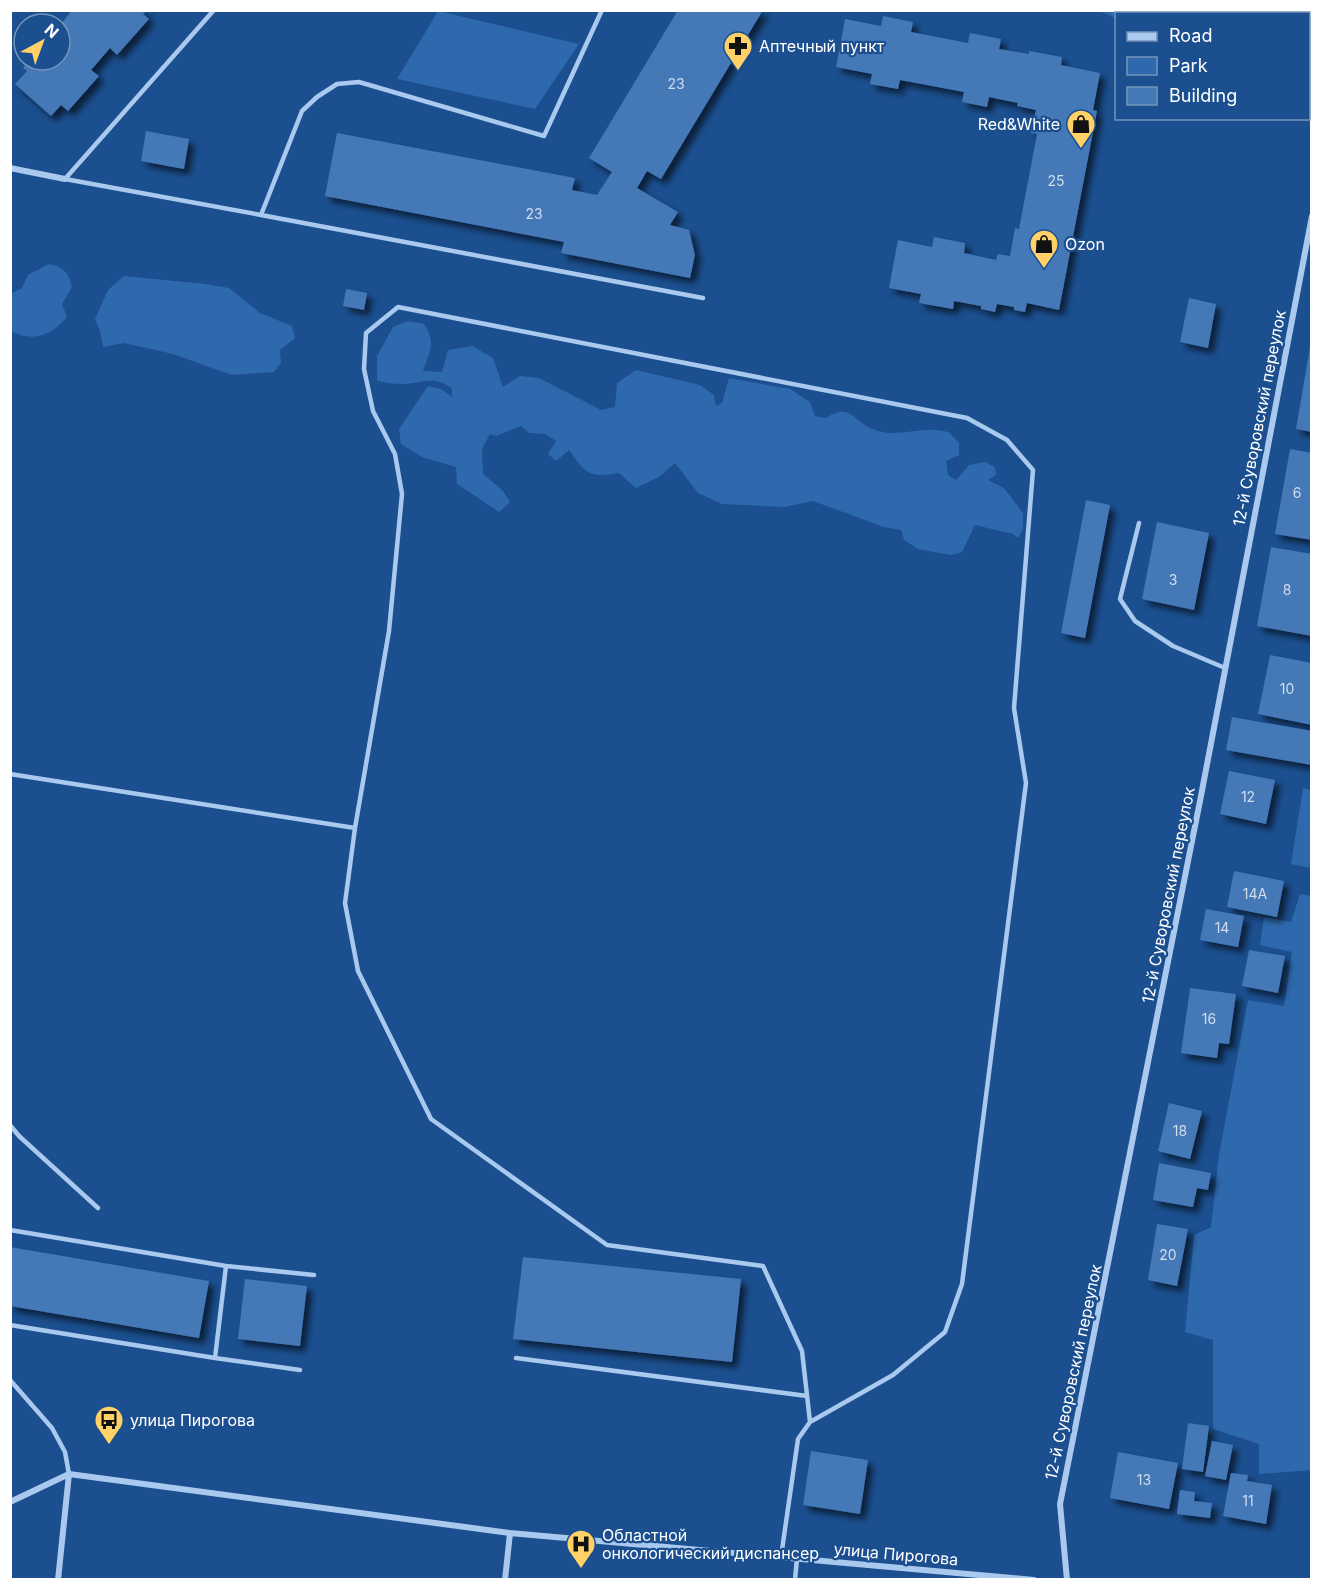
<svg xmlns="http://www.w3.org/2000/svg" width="1322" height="1590" viewBox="0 0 1322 1590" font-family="Inter,sans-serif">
<defs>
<filter id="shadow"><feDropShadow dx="5.5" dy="5.5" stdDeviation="3" flood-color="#0009"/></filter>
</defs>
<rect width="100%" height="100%" fill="#1b4f8f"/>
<path fill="#2e69ad" d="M438,11L579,44L535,109L397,79Z
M1264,11L1265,13L1116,14V18L1099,11Z
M49,264C64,267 69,273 72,287L62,304L67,317C52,335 33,343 11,331V294L22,288L28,275Z
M124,276L205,284L229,288L260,313L292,326L295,338L280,350L281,363L274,372L232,375L173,354L124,343L103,347L100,331L95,319L108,290Z
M408,321L424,324C437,343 429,353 423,371L442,372L448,350L472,346L493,358L503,387L520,376L539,378L601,410L615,407L617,383L636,370L700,385L714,395L716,406L722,403L729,378L790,389L810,402L815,416L826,418C851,403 851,419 870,428C888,437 907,431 925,430C933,429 941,431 949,432L959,443V455L946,461L948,475L956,480L969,465L985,462L995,467L996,475L988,480L1004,488L1023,513V529L1018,538L1013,534L975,525L962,552L951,555L918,549L904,540L901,530L884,527L813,501L785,507L722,504L698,493L675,463L659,477L636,488L619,473C589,478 586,474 569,450L556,461L548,454L556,441L545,434L529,433L521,426L496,436L490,434L482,449L483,474L503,491L510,502L499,512L457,484L456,467L422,457L401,444L399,429L428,386L441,389L452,397V389C434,374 421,384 401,384C393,384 385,382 377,381V356L393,327Z
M1303,788L1311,790V868L1291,864Z
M1300,894L1312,896L1311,1470L1259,1474V1444L1213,1429V1340L1185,1332L1194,1235L1211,1227L1219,1154L1248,1000L1284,1006L1292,952L1260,945L1264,917L1291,922Z"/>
<path fill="#4478b7" filter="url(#shadow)" d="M67,10H147L143,14L149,19L117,55L110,48L91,70L99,76L68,111L61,105L51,116L15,84L27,71L23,68L29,60H60V25L70,13Z
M678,10H763L661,179L647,171L637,188L678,212L670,225L689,230L695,255L690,278L561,253L564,242L325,196L337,133L575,178L572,190L597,195L612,172L589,158Z
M883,16L913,22L911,32L968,43L970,33L1001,39L999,49L1029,54V51L1062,57L1061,65L1100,73L1093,110L1097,111L1059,310L1027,303L1025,312L1014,310V307L997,304L995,312L981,309V306L954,301L953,309L919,303L921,294L889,288L898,240L932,247L934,237L965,243L964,253L996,260L998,254L1010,256L1015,228L1019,229L1037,134L1031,133L1036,110L1017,106L1018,103L989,97L987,107L962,102L964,92L900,80L898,89L870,84L872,74L836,67L845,19L881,26Z
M146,131L189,139L184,169L141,161Z
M346,289L367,293L364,310L343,306Z
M1189,298L1216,304L1208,348L1180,342Z
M1310,347H1312V432L1296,429Z
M1290,449L1312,453V540L1275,534Z
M1086,500L1110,505L1085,638L1061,633Z
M1157,522L1209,533L1194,610L1142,599Z
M1271,547L1312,554V636L1257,626Z
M1270,655L1312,663V725L1258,714Z
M1232,717L1312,731V765L1226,750Z
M1229,771L1275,780L1266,824L1220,814Z
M1234,871L1284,881L1277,917L1227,907Z
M1206,909L1244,916L1238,947L1200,940Z
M1249,950L1285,956L1278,993L1242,986Z
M1190,988L1236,994L1229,1044L1219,1043L1217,1058L1181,1053Z
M1169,1103L1202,1111L1190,1159L1158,1151Z
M1159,1163L1211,1173L1208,1190L1197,1188L1193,1207L1153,1200Z
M1157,1224L1188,1229L1177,1286L1148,1280Z
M10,1247L209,1281L199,1338L10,1306Z
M523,1257L741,1279L732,1362L513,1339Z
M245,1279L307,1286L300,1346L238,1339Z
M1188,1423L1209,1426L1203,1472L1182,1469Z
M1212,1441L1233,1445L1226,1480L1205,1476Z
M811,1451L868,1460L860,1514L803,1505Z
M1118,1452L1178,1463L1169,1509L1110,1498Z
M1231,1473L1248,1475L1247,1481L1272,1485L1266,1524L1223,1516Z
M1180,1490L1195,1492L1194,1501L1212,1503L1210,1518L1177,1514Z"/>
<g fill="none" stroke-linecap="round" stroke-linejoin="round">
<path stroke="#a9c9ee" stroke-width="4.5" d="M65,179L261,215L302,111L317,97L337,84L359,82L544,136L602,10
M65,179L214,10
M261,215L703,298
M1139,523L1120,599L1135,621L1173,646L1225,668
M10,774L355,828
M10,1125L19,1136L98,1208
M10,1230L226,1266L215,1358L10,1325
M226,1266L314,1275
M215,1358L300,1370
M516,1358L807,1396
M10,1380L52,1428L65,1452L69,1474
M781,1557L798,1439L810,1422L802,1351L763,1266L607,1245L431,1119L358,971L345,903L355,828L389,631L402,494L395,454L373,411L364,369L366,333L398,307L967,418L1007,440L1033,470L1014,708L1026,783L962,1284L945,1332L893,1375L810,1422
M795,1580L797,1558"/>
<path stroke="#a9c9ee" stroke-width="6" d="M1280,10L1281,14
M1308,94L1312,101
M10,168L65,179
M10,1502L69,1474L510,1533L1034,1580
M58,1580L69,1474
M505,1580L510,1533
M1067,1580L1060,1504L1200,801L1312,216"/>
</g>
<defs>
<g id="pharmacy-pin" transform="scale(1.5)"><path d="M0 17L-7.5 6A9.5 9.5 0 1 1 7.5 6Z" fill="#ffd166" stroke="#1b4f8f"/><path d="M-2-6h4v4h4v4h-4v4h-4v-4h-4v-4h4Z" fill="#111"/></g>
<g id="shop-pin" transform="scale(1.5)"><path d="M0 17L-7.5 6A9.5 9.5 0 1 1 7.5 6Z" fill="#ffd166" stroke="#1b4f8f"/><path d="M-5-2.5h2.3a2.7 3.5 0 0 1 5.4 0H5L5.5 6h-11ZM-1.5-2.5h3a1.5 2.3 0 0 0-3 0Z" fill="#111"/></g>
<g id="bus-pin" transform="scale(1.5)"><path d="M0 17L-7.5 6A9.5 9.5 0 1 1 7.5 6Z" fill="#ffd166" stroke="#1b4f8f"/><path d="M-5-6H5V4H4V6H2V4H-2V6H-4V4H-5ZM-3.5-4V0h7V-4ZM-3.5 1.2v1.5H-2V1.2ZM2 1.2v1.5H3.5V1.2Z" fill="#111"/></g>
<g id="hospital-pin" transform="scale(1.5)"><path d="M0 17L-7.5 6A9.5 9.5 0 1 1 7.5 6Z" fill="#ffd166" stroke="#1b4f8f"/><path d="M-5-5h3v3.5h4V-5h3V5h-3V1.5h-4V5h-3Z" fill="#111"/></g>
</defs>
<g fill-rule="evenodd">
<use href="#pharmacy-pin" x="738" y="46"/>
<use href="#shop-pin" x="1081" y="124"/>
<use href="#shop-pin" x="1044" y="244"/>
<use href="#bus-pin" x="109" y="1420"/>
<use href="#hospital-pin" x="581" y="1544"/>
</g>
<g text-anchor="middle" stroke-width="4.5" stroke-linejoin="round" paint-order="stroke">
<g font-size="14" fill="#d0dded">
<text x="676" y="89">23</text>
<text x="1056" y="186">25</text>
<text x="534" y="219">23</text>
<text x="1297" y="498">6</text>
<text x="1173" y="585">3</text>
<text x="1287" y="595">8</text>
<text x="1287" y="694">10</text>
<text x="1248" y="802">12</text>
<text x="1255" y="899">14А</text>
<text x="1222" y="933">14</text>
<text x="1209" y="1024">16</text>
<text x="1180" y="1136">18</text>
<text x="1168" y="1260">20</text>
<text x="1144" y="1485">13</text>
<text x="1248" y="1506">11</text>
</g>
<g font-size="16" fill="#fff" stroke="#1b4f8f" text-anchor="start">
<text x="759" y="52">Аптечный пункт</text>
<text x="1060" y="130" text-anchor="end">Red&amp;White</text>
<text x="1065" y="250">Ozon</text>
<text x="130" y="1426">улица Пирогова</text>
<text x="602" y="1541">Областной<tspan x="602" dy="18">онкологический диспансер</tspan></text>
</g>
<g font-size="16" fill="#fff" stroke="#1b4f8f">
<text transform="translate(1259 418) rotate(-79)" y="6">12-й Суворовский переулок</text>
<text transform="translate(1168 895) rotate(-79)" y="6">12-й Суворовский переулок</text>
<text transform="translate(1073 1372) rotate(-78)" y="6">12-й Суворовский переулок</text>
<text transform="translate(896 1554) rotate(5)" y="6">улица Пирогова</text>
</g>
</g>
<rect width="1322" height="1590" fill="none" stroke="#ffffff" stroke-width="24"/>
<rect x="1115" y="12" width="195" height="108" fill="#1b4f8f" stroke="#7695bc" stroke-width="1.5"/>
<rect x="1127" y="32" width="30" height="9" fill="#a9c9ee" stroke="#7695bc" stroke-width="1.5"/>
<text x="1169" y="42" font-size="18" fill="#ffffff">Road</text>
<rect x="1127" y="57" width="30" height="18" fill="#2e69ad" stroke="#7695bc" stroke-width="1.5"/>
<text x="1169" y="72" font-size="18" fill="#ffffff">Park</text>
<rect x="1127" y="87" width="30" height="18" fill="#4478b7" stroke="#7695bc" stroke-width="1.5"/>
<text x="1169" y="102" font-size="18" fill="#ffffff">Building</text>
<g transform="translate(42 42) rotate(41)"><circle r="28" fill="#1b4f8f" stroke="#7695bc" stroke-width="1.5"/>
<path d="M0-4.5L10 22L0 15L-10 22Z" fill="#ffd166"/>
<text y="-9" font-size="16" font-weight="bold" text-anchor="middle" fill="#ffffff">N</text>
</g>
</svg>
